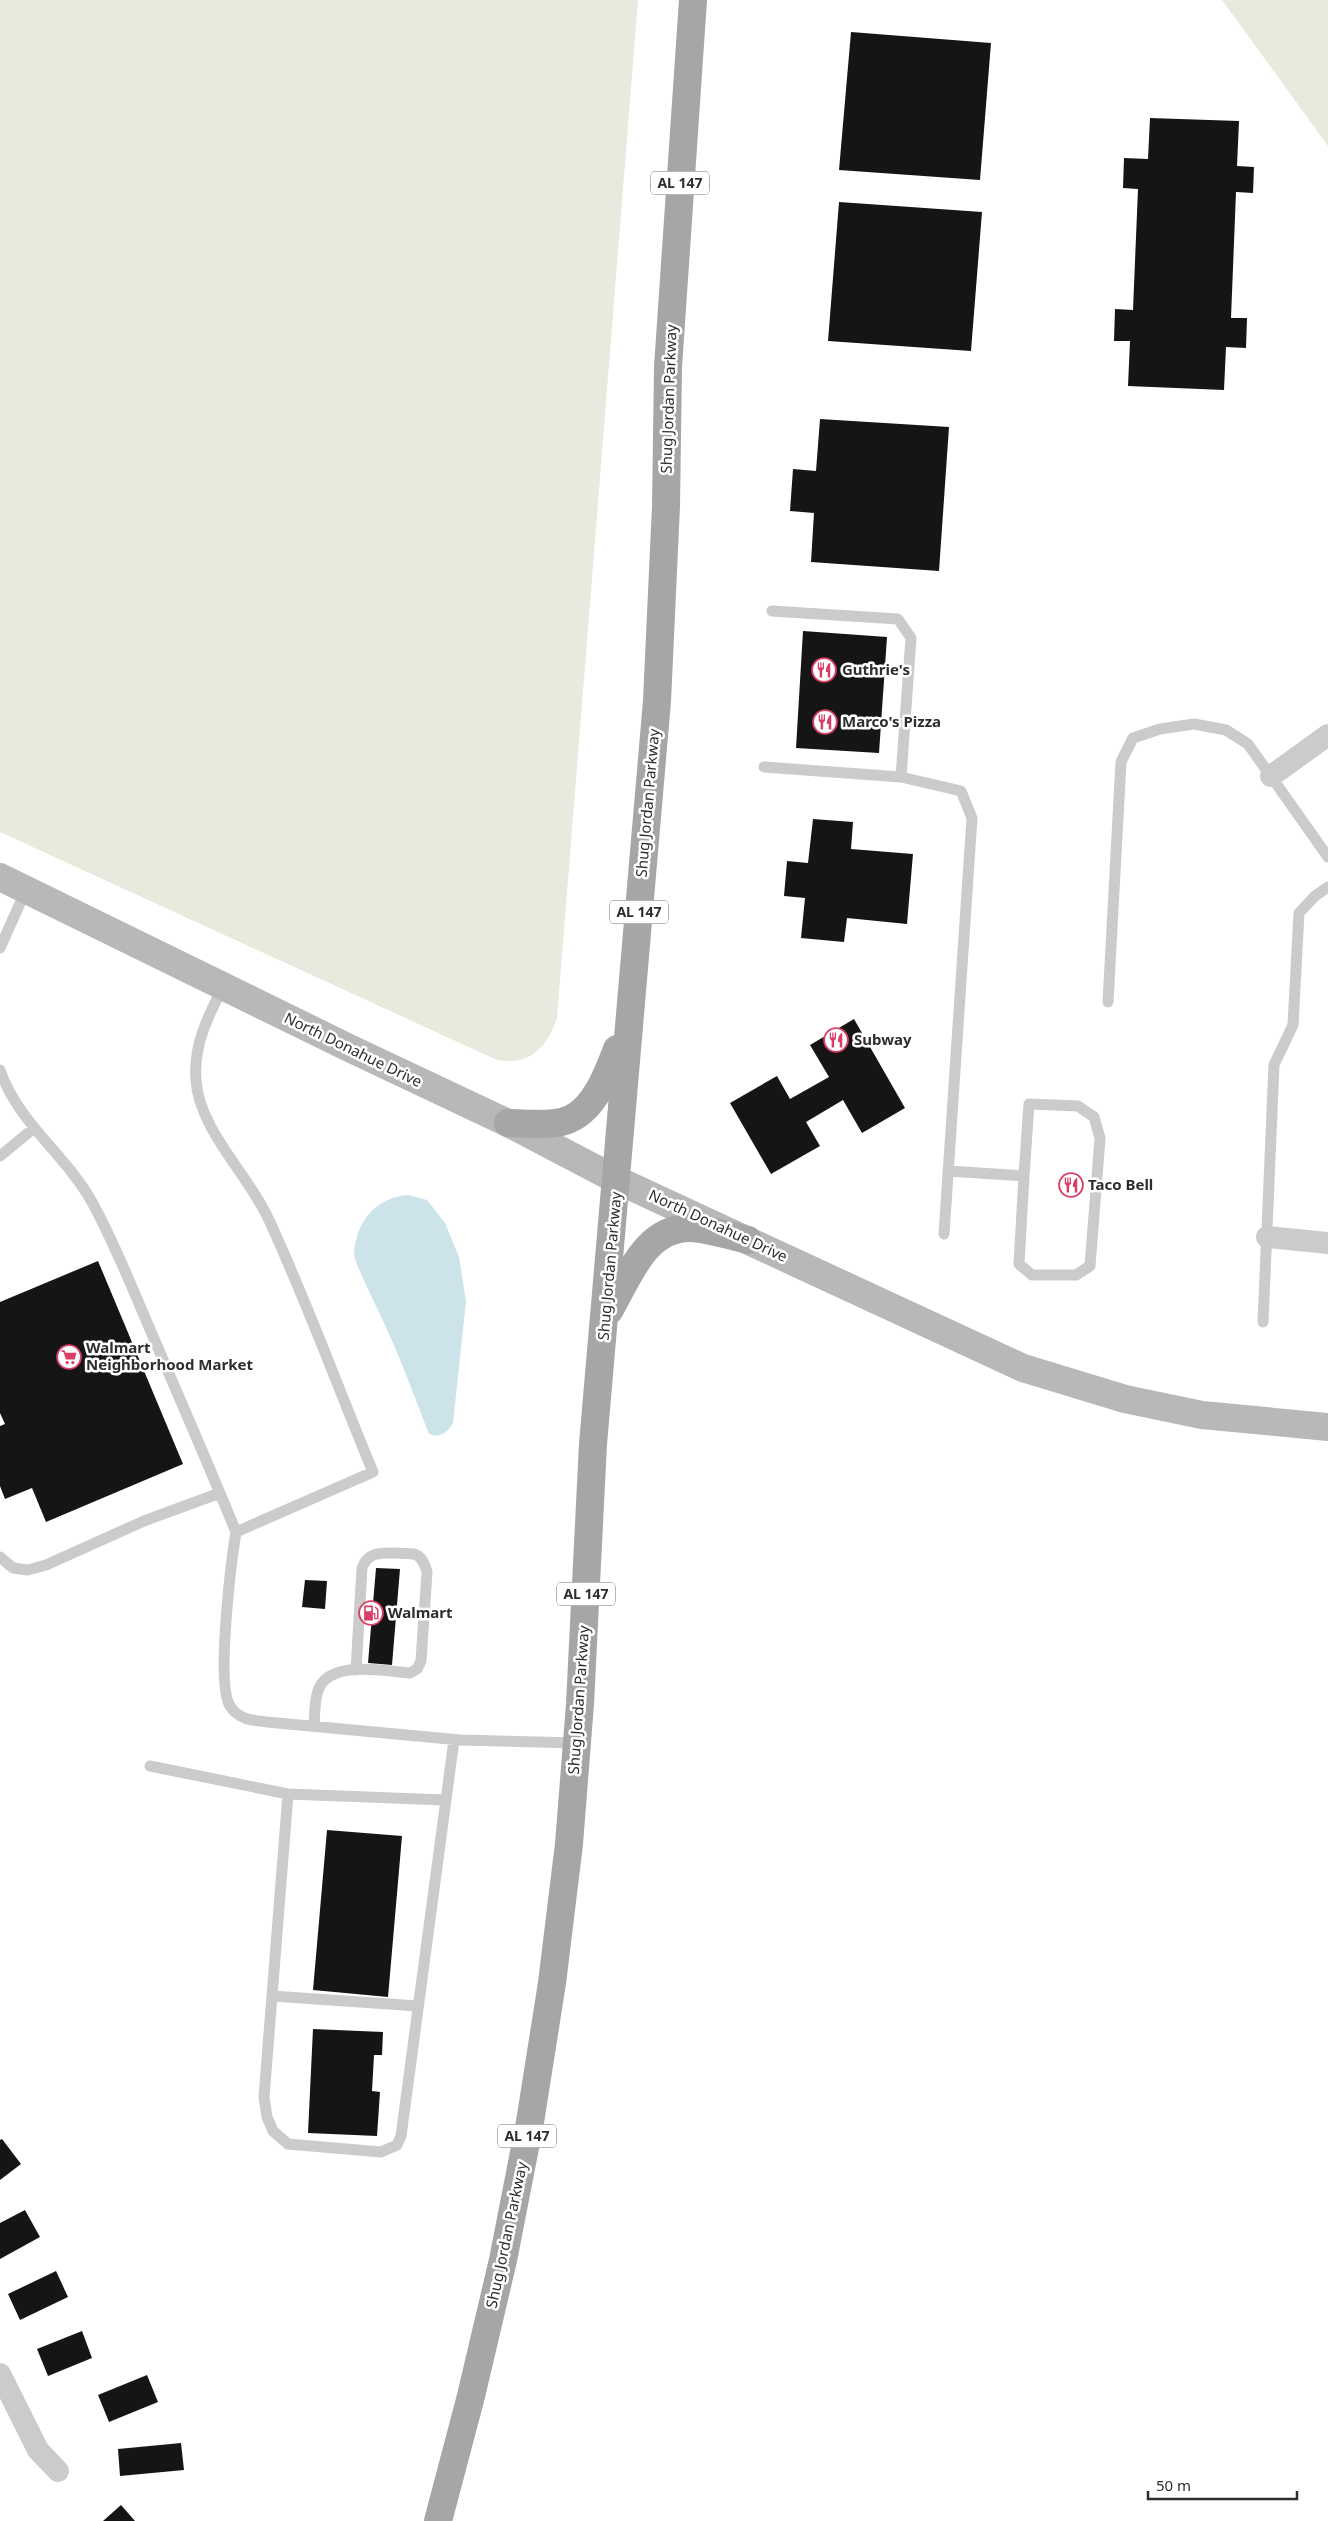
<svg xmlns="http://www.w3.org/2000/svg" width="1328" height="2521" viewBox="0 0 1328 2521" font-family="'Noto Sans',sans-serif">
<rect width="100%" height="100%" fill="#fff"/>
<path fill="#e7eadd" d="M0,0H638L557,1018C547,1048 529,1066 497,1060L0,832Z
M1222,0H1328V146Z"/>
<path fill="#cbe3e9" d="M408,1195L427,1200L445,1223L459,1257L466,1301L453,1423C447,1433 440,1438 429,1434C416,1401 404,1367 389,1334C384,1321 354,1263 354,1254C356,1222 375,1198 408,1195Z"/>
<path fill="#151515" d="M851,32L991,43L980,180L839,170Z
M1150,118L1239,121L1237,166L1254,167L1253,193L1236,192L1231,318H1247L1246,348L1226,347L1224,390L1128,386L1130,341H1114L1115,309L1133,310L1138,189L1123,188L1124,158L1148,159Z
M839,202L982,212L971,351L828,341Z
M820,419L949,427L939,571L811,562L814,513L790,511L793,469L816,471Z
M803,631L887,637L879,753L796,748Z
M813,819L853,822L851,849L913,854L907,924L847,918L844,942L801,938L805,898L784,896L787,861L808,863Z
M854,1019L905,1108L862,1133L843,1100L806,1122L820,1146L771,1174L730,1103L777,1076L790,1099L829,1077L810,1045Z
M98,1261L183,1464L46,1522L32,1488L5,1499L0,1486V1426L5,1424L0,1413V1302Z
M376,1568L400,1569L392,1665L368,1663Z
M305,1580L327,1581L325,1609L302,1607Z
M327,1830L402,1836L388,1997L313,1990Z
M313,2029L383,2032L382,2055H374L372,2091L380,2092L377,2136L308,2133Z
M2,2139L21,2164L0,2180V2140Z
M25,2210L40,2237L0,2259V2223Z
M56,2271L68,2297L20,2320L8,2294Z
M82,2331L92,2358L48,2376L37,2349Z
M147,2375L158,2402L109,2422L98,2395Z
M181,2443L184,2470L120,2476L118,2449Z
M121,2505L135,2521H103Z"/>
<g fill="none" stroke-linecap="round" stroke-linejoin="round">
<path stroke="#cbcbcb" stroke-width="11" d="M772,611L898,619L911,638L901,777
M764,767L901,777L961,791L972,818L944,1234
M0,948L26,890
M223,987C208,1016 193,1046 196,1080C199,1130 249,1175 269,1220C307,1302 338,1388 373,1472L236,1532
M1108,1002L1121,762L1133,738L1160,729L1194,724L1226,730L1248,744L1328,857
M0,1070C18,1123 66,1155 92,1202C114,1242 131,1285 149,1327C178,1395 208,1463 236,1532C231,1562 216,1685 230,1706C239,1720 252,1720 267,1722L460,1740L577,1743
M0,1156L33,1129
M948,1171L1024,1176L1019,1264L1032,1275H1076L1090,1266L1100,1138L1094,1117L1078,1106L1029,1104L1024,1176
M1263,1322L1274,1065L1293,1025L1299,913L1315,896L1328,887
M0,1557L13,1568L28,1570L46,1565L144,1521L220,1493
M314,1726C315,1714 314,1699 319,1688C332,1660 384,1671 410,1673L417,1669L421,1661L427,1572C425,1565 422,1556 414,1554C409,1553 402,1554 398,1553C382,1553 368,1551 362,1568L356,1670
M150,1766L288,1794L445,1800
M288,1794L264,2097L267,2117L273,2131L288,2144L381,2152L397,2145L401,2136L454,1740
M272,1996L418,2006"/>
<path stroke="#cbcbcb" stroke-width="22" d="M1271,776L1328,735
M1267,1237L1328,1243
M0,2374L38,2450L58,2471"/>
<path stroke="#b8b8b8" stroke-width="28" d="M0,877L347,1047L508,1123L617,1180L1023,1368L1125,1399L1202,1415L1328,1427"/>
<path stroke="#a6a6a6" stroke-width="28" d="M508,1123C526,1123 554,1127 570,1119C595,1108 608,1073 617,1049
M609,1311C629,1277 645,1227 691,1228C710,1229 730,1236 748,1240
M438,2521L471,2396L503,2260L530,2122L552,1983L569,1844L580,1704L593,1444L657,701L666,506L668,367L693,0"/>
</g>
<defs>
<g id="restaurant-ring" transform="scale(1.25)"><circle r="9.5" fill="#fff" stroke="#d73f66" stroke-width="1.5"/><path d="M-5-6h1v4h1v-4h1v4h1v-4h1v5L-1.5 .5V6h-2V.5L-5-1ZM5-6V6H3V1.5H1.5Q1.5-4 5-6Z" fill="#d73f66"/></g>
<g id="supermarket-ring" transform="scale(1.25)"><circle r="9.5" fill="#fff" stroke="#d73f66" stroke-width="1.5"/><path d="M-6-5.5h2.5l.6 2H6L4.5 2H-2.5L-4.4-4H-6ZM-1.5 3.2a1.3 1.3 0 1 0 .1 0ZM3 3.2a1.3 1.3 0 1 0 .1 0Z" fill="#d73f66"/></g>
<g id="fuel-ring" transform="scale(1.25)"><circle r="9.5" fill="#fff" stroke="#d73f66" stroke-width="1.5"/><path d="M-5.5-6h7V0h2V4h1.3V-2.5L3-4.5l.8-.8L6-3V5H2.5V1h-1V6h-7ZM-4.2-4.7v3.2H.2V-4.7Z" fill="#d73f66"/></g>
</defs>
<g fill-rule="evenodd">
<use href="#restaurant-ring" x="824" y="670"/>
<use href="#restaurant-ring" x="825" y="722"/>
<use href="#restaurant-ring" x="836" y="1040"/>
<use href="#restaurant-ring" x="1071" y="1185"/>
<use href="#supermarket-ring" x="69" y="1357"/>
<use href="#fuel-ring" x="371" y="1613"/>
</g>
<g text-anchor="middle" stroke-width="5" stroke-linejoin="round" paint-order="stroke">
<g fill="#fff" stroke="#6d6d6d" stroke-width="1">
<rect x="651" y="171.5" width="58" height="23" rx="4"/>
<rect x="610" y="900.5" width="58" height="23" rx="4"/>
<rect x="557" y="1582.5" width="58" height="23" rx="4"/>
<rect x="498" y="2124.5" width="58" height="23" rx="4"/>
</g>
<g font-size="14" font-weight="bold" fill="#2e2e2e">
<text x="680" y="188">AL 147</text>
<text x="639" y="917">AL 147</text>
<text x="586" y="1599">AL 147</text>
<text x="527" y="2141">AL 147</text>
</g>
<g font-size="15" fill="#2e2e2e" stroke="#fff">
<text transform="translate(669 399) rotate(-88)" y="5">Shug Jordan Parkway</text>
<text transform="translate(648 803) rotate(-85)" y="5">Shug Jordan Parkway</text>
<text transform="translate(353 1050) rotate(26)" y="5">North Donahue Drive</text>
<text transform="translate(718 1226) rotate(25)" y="5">North Donahue Drive</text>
<text transform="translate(610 1266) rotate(-85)" y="5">Shug Jordan Parkway</text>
<text transform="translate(579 1700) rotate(-86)" y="5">Shug Jordan Parkway</text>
<text transform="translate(507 2235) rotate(-78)" y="5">Shug Jordan Parkway</text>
</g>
<g font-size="15" font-weight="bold" fill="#2e2e2e" stroke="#fff" text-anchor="start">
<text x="842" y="675">Guthrie's</text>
<text x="842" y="727">Marco's Pizza</text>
<text x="854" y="1045">Subway</text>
<text x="1088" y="1190">Taco Bell</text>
<text x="86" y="1353">Walmart<tspan x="86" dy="17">Neighborhood Market</tspan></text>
<text x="388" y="1618">Walmart</text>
</g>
</g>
<path d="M1148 2491v8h149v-8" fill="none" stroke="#2e2e2e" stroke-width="2.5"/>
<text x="1156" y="2491" font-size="15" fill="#2e2e2e" stroke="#ffffff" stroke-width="4" paint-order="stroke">50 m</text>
</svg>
